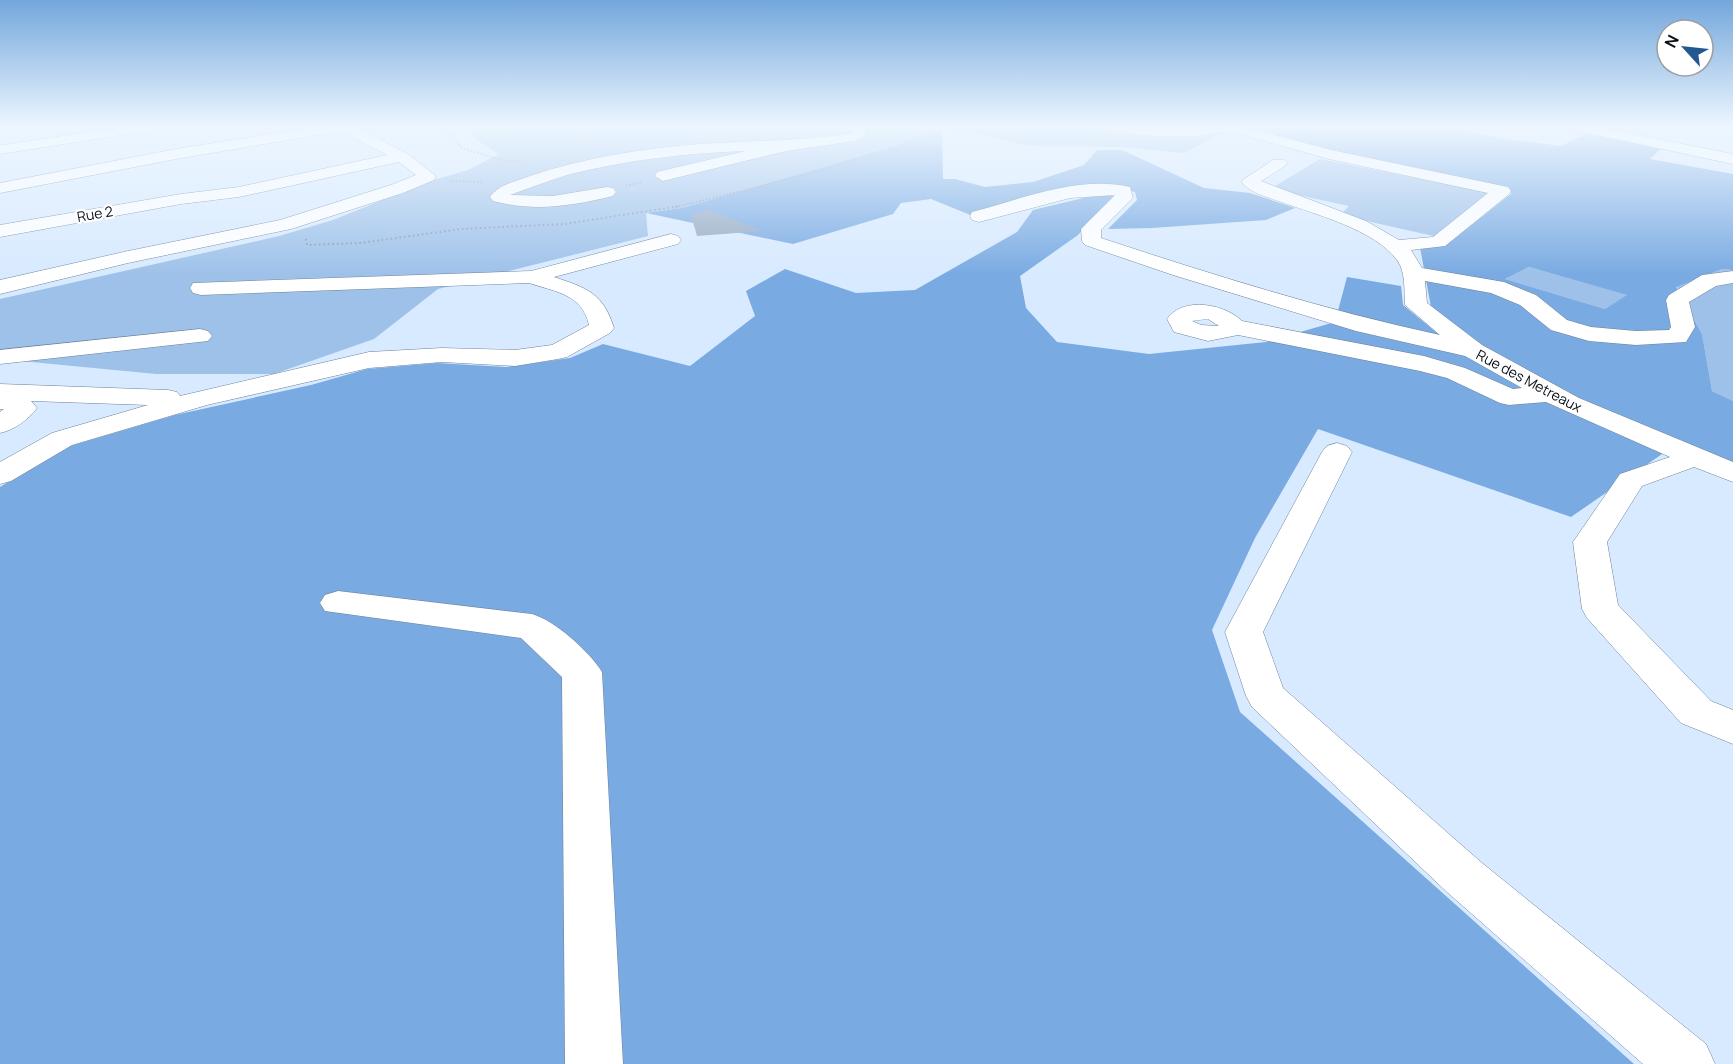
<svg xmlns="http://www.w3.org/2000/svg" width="1733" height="1064" viewBox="0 0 1733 1064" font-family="Manrope,sans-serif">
<rect width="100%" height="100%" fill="#d8eaff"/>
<path fill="#9ec1e9" d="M471,126H1235L1184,153L1122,147L1031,146L941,126L942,130L924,133L899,145L682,208L646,213L648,236L438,289L374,339L274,374H156L0,359V299L279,236L333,220L427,182L468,170L499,154L474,138Z
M1320,159L1492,193L1438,237L1340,215L1349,206L1270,189Z
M1529,267L1628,295L1605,309L1505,279Z
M1722,269L1733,270V401L1712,391L1702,334L1676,286Z"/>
<path fill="#79aae2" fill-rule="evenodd" d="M1235,126H1449L1498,138L1561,146L1589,132L1662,148L1650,159L1733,174V270L1722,269L1676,287L1702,334L1712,391L1733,401V466L1577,398L1485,347L1431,307L1419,242L1445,246L1512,193L1308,154L1231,128ZM1529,267L1627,295L1605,309L1505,279Z
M942,130L943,179H955L985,187L1033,182L1084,165L1097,150H1122L1204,188L1250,193L1295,208L1266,220L1152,228L1108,229L1137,200L1135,192L1112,186L973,216L931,199L901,203L893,214L793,244L646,213L682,208L899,145L924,133Z
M1096,195L1115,196L1078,235L1020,276L1026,308L1057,342L1149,354L1266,342L1335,322L1347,277L1401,286L1403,305L1447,341L1665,452L1571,517L1318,429L1255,538L1212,630L1240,712L1634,1064H0V487L60,449L175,415L311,385L367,369L437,363L506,367L570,358L603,344L690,366L755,316L746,291L785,269L856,293L915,290L1017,232L1033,210Z"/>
<path fill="#96aac3" d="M709,210L762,231L697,236L691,215Z"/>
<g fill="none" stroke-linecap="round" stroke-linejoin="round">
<g stroke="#6d8198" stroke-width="1">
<path id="minor" d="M129,126H161L154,130L0,154V146L3,145Z
M322,126H354L408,154L436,176L434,180L403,193L291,229L128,263L0,294V280L128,251L280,220L391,185L416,175L399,162L239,197L181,204L0,237V225L181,194L239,187L387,155L342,131L176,159L0,193V183L176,149Z
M847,126H861L867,134L855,141L786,151L663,181L655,176L657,172L746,151C686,153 626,160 567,175C548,181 529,188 510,195L553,196L607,187L613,188L616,192L613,196C572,206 534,212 493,201L490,197C499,184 515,182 530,176C584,158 643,148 701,144C751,140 801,142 852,133Z
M1098,126L1167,128L1241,126L1331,150L1508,187L1511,191L1508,195L1445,246L1411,250L1422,268L1504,282L1536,295L1567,320L1591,327L1636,331L1669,330L1671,327L1666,300L1669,295L1702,275L1733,271V283L1716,286L1689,302L1695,327L1686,342L1636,345L1589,341L1551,330L1520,305L1491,293L1425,281L1427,303L1482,345L1579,398L1733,462V482L1694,467L1642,486L1607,542L1618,605L1711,701L1733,710V744L1681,723L1587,618L1582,609L1573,542L1620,474L1670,457L1546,402L1509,405L1500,403L1447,378L1420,371L1238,335L1208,341L1174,332L1167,319C1183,296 1225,304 1242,321L1424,356L1465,368L1513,389L1522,388L1465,356L1356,331L1173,275L1085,245L1082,241L1081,229L1115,195L1070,198L979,222L972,220L970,216L972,212C1022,199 1079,175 1130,187L1133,198L1101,230V238C1213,275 1325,310 1440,335L1405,305C1404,291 1406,272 1397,260C1375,230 1315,214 1281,202C1268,197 1249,193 1241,181L1273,160H1285L1287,163L1285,166L1261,181L1366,221L1399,240L1433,237L1488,193L1329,159L1229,131L1197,136H1152L1105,130ZM1208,319L1219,326L1201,325L1192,321Z
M1566,126H1592L1733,154V164L1573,130Z
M671,234L678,236L681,240L678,244L554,277C587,288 603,293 614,328L610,333L567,357L558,359L515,366L442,362L369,368L207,405L72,445L11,481L0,484V462L52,433L148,405L31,401L37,408C28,420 14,430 0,433V412L4,409H0V384L168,390L177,392L180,396L369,352L442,348L515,350L552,345L589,325C582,294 556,292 529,283L201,295L193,293L190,288L193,283L531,271Z
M200,329L208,331L212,336L208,341L0,364V350Z
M1337,443L1347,446L1352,452L1263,632L1283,688L1482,863L1706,1044L1715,1064H1643L1448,893L1252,707L1246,696L1225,632L1322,452L1327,446Z
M338,591L532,614C554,620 590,652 602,672L623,1064H565L562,677L521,638L325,611L320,603L325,595Z"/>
</g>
<path stroke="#8a98a8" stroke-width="1.5" stroke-dasharray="1.5 2" stroke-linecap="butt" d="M442,126L462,148L508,162L525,160
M574,147L595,135L639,134
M449,181L483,182
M626,186L642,182
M672,208L801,176L940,133"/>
<path stroke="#8a98a8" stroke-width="2" stroke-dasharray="1.5 3" stroke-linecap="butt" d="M306,239L307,245L360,243L461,229L565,224L680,206"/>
<use href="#minor" fill="#fff" fill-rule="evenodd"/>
</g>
<linearGradient id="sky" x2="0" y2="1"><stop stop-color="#73a7dc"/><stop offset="0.46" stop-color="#edf6ff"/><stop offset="1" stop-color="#edf6ff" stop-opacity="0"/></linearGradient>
<rect width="1733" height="275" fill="url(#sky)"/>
<g text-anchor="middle" stroke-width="4.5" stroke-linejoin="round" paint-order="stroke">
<g font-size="14" fill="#060d15" stroke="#fff">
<text transform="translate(95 214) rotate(-10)" y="5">Rue 2</text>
<text transform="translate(1529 381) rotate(28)" y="5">Rue des Metreaux</text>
</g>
</g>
<g transform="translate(1685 48) rotate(297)"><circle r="28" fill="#ffffff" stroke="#9b9ea1" stroke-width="1.5"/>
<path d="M0-4.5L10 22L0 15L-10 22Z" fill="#225890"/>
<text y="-9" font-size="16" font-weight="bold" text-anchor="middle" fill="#060d15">N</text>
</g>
</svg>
